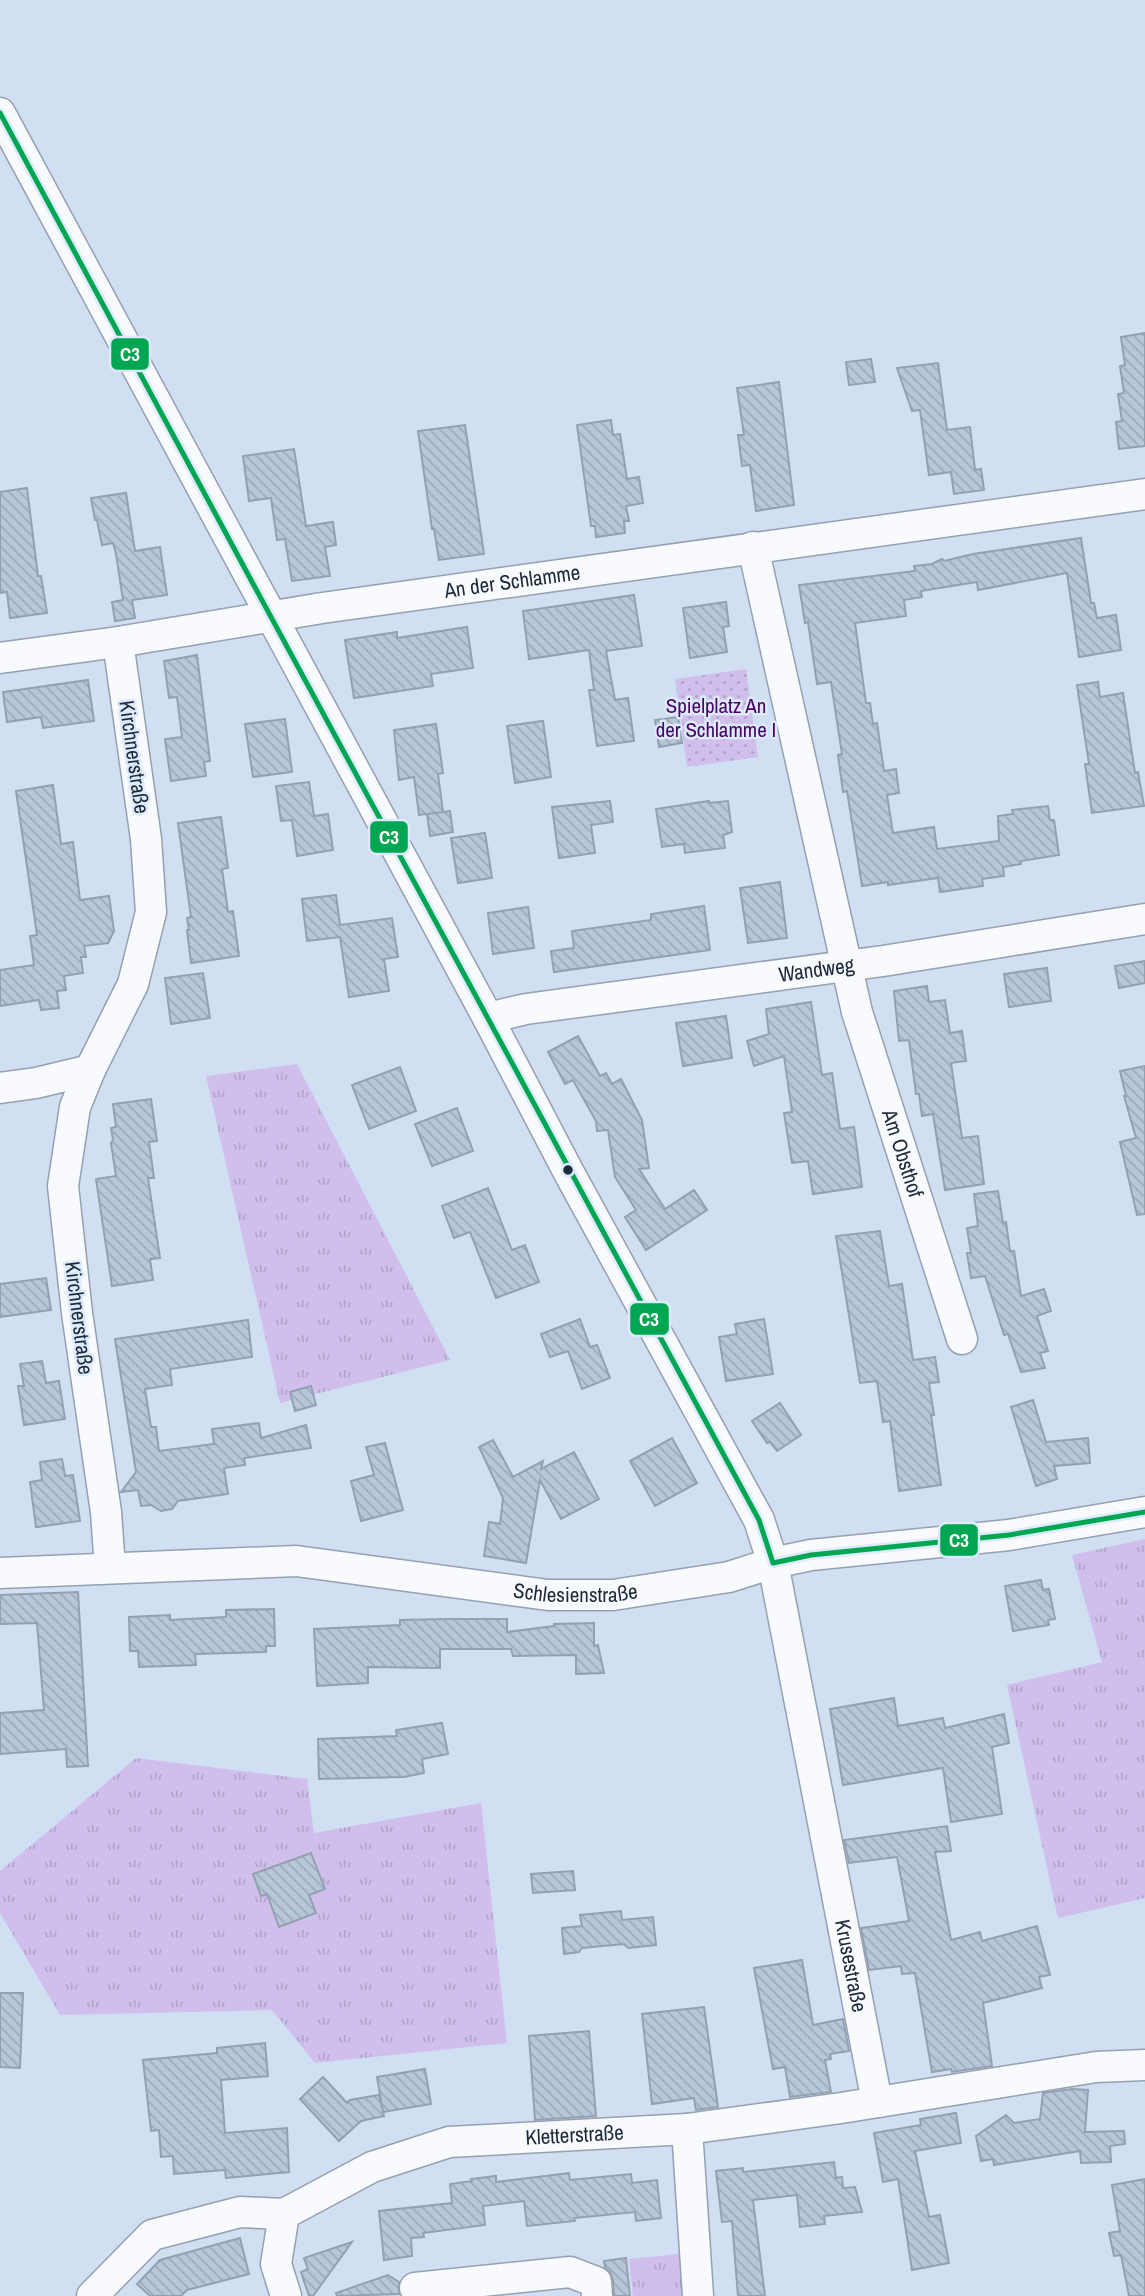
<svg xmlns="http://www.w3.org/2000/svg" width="1145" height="2296" viewBox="0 0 1145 2296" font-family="'Archivo Narrow',sans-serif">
<defs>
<pattern id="grass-tufts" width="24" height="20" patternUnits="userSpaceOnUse" patternTransform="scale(1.75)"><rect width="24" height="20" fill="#d0bfec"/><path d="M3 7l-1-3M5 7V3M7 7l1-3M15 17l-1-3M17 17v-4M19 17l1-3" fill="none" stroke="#b2a4cb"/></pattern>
<pattern id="park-dots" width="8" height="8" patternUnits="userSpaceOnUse" patternTransform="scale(1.75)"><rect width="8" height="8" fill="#d0bfec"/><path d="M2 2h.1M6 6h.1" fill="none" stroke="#b2a4cb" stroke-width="1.8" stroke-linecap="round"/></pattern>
<pattern id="building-back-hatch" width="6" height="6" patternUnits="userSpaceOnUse" patternTransform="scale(1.75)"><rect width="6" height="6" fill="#b6c7da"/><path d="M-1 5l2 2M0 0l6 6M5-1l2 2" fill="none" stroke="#9cabbc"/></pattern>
</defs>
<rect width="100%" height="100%" fill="#d0dff2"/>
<path fill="url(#grass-tufts)" d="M297,1064L450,1360L280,1403L206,1076Z
M1145,1539V1898L1058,1918L1007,1685L1102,1662L1072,1555Z
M136,1758L307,1779L314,1833L481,1803L507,2043L315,2063L272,2010L60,2015L0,1913V1871Z
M679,2254L683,2296H633L629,2259Z"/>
<path fill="url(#park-dots)" d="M746,669L758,757L687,767L675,679Z"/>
<path fill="url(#building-back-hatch)" stroke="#94a0b0" stroke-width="2" d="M1145,333V446L1119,449L1116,422L1122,421L1118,394L1124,393L1120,366L1125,365L1121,337Z
M871,359L875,382L849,385L846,362Z
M938,363L947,430L970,427L975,470L981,469L984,490L954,494L951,472L929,475L920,410L912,411L897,368Z
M779,382L794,505L756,511L750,465L742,466L738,435H744L737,388Z
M611,420L613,435L620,434L627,479L639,477L643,503L626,506L629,521H624L625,533L596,537L595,526H591L577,425Z
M465,425L484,554L439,560L434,529H432L418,431Z
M294,449L306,526L333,522L336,545L325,547L330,576L292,581L285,539L277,540L271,498L249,501L243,456Z
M27,488L38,576H41L47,613L10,618L7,592L0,593V492Z
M126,493L135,551L160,547L167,595L132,600L135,618L115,621L112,602L123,600L116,554L113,543L102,545L97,520H95L91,498Z
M1081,538L1091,603H1094L1097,618L1116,615L1121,650L1079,657L1067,573L978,590L977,582L921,591L922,597L904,600L906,616L855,623L866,703H870L873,724L877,723L884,771L896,769L899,793L887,795L893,833L934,827L937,849L999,841L998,816L1013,814L1012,810L1048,806L1050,820H1054L1059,855L1021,861V864L1003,867L1004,876L982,879L983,886L940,892L938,878L888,885V882L862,886L847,791L843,792L838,755L842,754L831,682L817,684L808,622L805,623L799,585L915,571L914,566L932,564L942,559L944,561L973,554Z
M634,595L642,646L606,651L615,700L628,698L634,741L597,746L589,690H594L589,650L529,659L523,611Z
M726,602L729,626L723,627L727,652L690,658L683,608Z
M467,627L473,668L431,674L433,686L354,698L345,640L397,632V638Z
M197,655L210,761L204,762L206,776L171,781L165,739L182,737L177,697L169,698L164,661Z
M88,680L94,721L43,728L41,717L7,722L3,692Z
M1098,682L1100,697L1123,693L1135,773L1138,772L1144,806L1092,813L1085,764H1089L1077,685Z
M678,717L682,743L659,747L655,720Z
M285,719L292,772L253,777L245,724Z
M543,721L551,777L515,783L507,726Z
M436,724L443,773L438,774L443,812L419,815L414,777L399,780L394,730Z
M309,782L314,816L328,814L333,850L297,856L292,820L281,821L276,786Z
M53,785L61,844L73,842L80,900L109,896L114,931L108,943L84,946L86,957H81L83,973L64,976L66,990L57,991L59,1008L41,1010L39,1000L0,1006V970L34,965L30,936L37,935L16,791Z
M610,801L613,822L591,825L595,853L559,858L552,807Z
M709,801V803L728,801L732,832L723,835L725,848L685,853L684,844L662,847L656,809Z
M450,811L453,832L430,836L427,814Z
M221,817L228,868L222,869L228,912L233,911L239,956L191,963L187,930H189L187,918L191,917L178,823Z
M485,833L492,878L458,883L451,838Z
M780,882L787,938L748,943L740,888Z
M336,895L340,925L392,918L398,957L384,959L389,991L349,997L340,937L307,941L302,899Z
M704,906L710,950L554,972L551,951L574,948L572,931L651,920V914Z
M528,907L534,948L493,954L488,913Z
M1145,961V983L1119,988L1115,966Z
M1047,968L1051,1001L1009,1007L1004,974Z
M203,973L210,1018L171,1024L165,978Z
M927,986L929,1002L945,1000L950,1033L962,1031L966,1061L951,1063L962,1138L978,1136L984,1184L945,1190L933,1114L922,1116L919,1094H916L909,1040L899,1041L894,991Z
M811,1002L822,1075L832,1073L840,1129L854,1127L862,1187L813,1194L808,1161L792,1163L784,1113L792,1112L784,1056L754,1066L747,1041L769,1034L766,1009Z
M726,1016L732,1058L683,1066L676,1023Z
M578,1036L600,1076L606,1073L612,1084L621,1079L642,1120L649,1168L639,1169L665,1209L694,1190L707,1210L646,1250L625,1217L636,1210L615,1177L608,1130L597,1131L596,1121L573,1080L565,1084L548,1052Z
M1145,1066V1214L1137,1215L1120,1142L1136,1138L1124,1096H1126L1120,1071Z
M400,1067L416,1111L369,1129L352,1085Z
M151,1099L157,1141L149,1142L154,1178H148L160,1258L150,1259L153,1280L112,1286L96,1179L116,1176L111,1143L113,1140L111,1128L116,1127L113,1104Z
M457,1108L473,1151L432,1166L415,1124Z
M488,1188L512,1250L525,1245L539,1282L496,1298L470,1232L454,1238L442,1206Z
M998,1191L1003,1223L1006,1222L1010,1251H1014L1021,1296L1044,1289L1051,1311L1037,1316L1048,1351L1040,1353L1045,1368L1021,1372L1008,1334L1004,1335L985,1276L971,1278L967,1253H971L967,1228L978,1226L974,1194Z
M880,1231L889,1286L902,1284L913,1360L935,1357L939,1382L929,1383L934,1415H931L941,1485L899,1491L890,1421L883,1422L877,1381L860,1383L836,1236Z
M46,1278L51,1310L0,1317V1284Z
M580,1319L590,1347L597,1345L610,1378L582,1389L568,1351L550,1357L541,1334Z
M764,1319L773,1374L726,1381L719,1337L737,1334L735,1324Z
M248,1320L252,1357L170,1369L172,1385L145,1389L151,1427H156L159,1451L214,1444L212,1429L259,1423L261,1438L306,1425L311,1448L244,1458L245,1465L224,1468L228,1494L178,1501L172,1509L161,1511L151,1505L141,1506L138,1490L121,1492L136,1472L115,1339Z
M42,1361L46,1383L59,1381L65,1419L24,1425L18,1386H24L20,1364Z
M311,1386L316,1405L295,1411L290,1392Z
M1033,1400L1046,1442L1088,1438L1090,1463L1054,1466L1057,1479L1036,1486L1011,1407Z
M780,1403L801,1435L777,1451L770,1442L767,1443L752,1421Z
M672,1438L697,1483L655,1506L630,1461Z
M493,1440L513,1477L543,1461L541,1469L574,1452L599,1499L561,1519L540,1480L526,1563L484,1556L489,1522L500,1524L503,1498L479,1447Z
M385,1443L403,1510L361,1521L351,1481L374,1475L366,1447Z
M62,1459L65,1476L73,1475L80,1521L36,1527L30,1482L42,1480L40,1462Z
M1041,1580L1043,1590L1049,1589L1055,1619L1048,1620L1049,1625L1013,1631L1005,1586Z
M78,1592L88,1766L67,1767L66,1749L0,1754V1713L44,1710L37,1623L0,1624V1595Z
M274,1609L275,1646H266V1652L195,1654L196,1665L139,1667L138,1651H130L129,1617L170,1615V1620L226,1617V1610Z
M448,1619H507V1632L554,1626V1624L594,1623V1646L598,1645L604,1673L576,1674V1655L513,1656L511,1649H440V1668L368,1667V1683L317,1686L314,1629L400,1625V1620Z
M894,1698L898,1726L943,1718L945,1728L1004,1714L1009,1743L992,1747L1002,1814L951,1822L943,1768L843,1785L830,1709Z
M442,1723L448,1754L422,1759L424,1773L404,1777L319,1779L318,1739L397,1736L396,1730Z
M947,1826L951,1851L935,1852L951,1940L980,1932L982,1941L1037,1926L1050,1975L1039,1977L1042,1988L983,2003L992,2066L952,2072L951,2069L932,2072L915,1973L902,1974L901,1966L869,1970L861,1928L909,1921L897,1857L849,1863L844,1840Z
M311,1853L325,1889L309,1895L316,1913L279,1927L267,1894L261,1896L253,1874Z
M573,1871L575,1890L533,1893L531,1874Z
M621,1911L622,1920L653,1917L656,1945L628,1948L624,1944L582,1948L579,1952L564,1954L562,1928L582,1926L580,1915Z
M802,1960L813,2025L843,2019L849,2051L830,2054L831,2059L825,2060L831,2092L790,2097L785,2067L773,2069L754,1968Z
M0,1993H23L20,2068L0,2067Z
M704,2007L718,2107L696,2110L694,2098L652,2104L642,2014Z
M589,2031L596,2116L535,2120L529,2036Z
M265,2043L268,2076L221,2080L225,2133L287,2128L289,2172L226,2178L225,2170L174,2174L173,2156L161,2157L159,2130L151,2131L143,2060L217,2053V2048Z
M425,2069L431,2104L383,2112L384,2116L361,2121L339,2141L300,2099L323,2077L347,2103L350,2100L379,2095L383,2112L377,2077Z
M1072,2089L1088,2090L1085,2132L1124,2131L1125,2144L1110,2146L1111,2162L1081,2163L1080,2151L994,2165L993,2159L981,2161L976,2136L1006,2115L1014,2123L1040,2119L1043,2093Z
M956,2113L961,2143L915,2151L929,2217L940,2215L949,2263L912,2270L898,2179L883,2182L874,2133L921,2125L920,2119Z
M834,2162L836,2178L842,2177L843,2188L855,2187L862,2212L824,2216L825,2224L800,2227L797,2195L753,2200L765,2296H738L732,2221L722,2222L716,2171L743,2168V2172Z
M569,2173L570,2180L631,2174L632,2183L657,2180L661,2218L636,2221L635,2212L574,2218L575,2221L527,2226L524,2201L483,2206L485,2225L423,2233L424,2237L411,2238L412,2256L384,2260L379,2211L452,2203L450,2184L472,2181L471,2179L496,2176V2182Z
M1145,2179V2296H1129L1121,2255L1114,2256L1109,2233L1120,2231L1112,2185Z
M240,2238L249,2274L187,2290L181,2296H150L137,2284L160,2260Z
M352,2242L313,2296H309L301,2272L308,2269L304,2258Z
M626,2258L630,2296H614L613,2280L610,2272L605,2268L604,2261Z
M388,2275L399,2282V2294L337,2296L336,2293Z"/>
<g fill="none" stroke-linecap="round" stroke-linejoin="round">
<g stroke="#95a1b1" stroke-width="33">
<g id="street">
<path id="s1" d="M0,113L488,1018L568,1171L759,1520L773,1563L877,2102"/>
<path id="s2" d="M753,547L857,1012L962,1339"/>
<path id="s3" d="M0,658L118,642L322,608L1145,494"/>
<path id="s4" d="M488,1018L526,1009L883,961L1145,919"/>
<path d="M0,1088L36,1083L90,1070"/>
<path d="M110,1568L106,1512L77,1313L63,1186L75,1107L90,1070L133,984L151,912L146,839L118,642"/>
<path id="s5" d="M0,1573L296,1561L548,1595H613L729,1577L773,1563L811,1555L1009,1535L1145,1512"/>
<path d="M687,2129L698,2296"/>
<path d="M284,2214L276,2264L286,2296"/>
<path d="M415,2288L570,2272L596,2282L597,2296"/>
<path id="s6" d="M92,2296L152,2235L240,2212L284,2214L372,2167L449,2142L687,2129L841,2108L1096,2067L1145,2065"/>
</g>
</g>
<use href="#street" stroke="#f8fafd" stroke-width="30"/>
<g stroke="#dceafb" stroke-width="10">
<path id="bus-1" d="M0,113C253,582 503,1053 759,1520L773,1563
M773,1563L811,1555L1009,1535L1145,1512"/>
</g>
<use href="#bus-1" stroke="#00a651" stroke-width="5"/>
</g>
<circle fill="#1d2a39" stroke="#dceafb" stroke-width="2.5" cx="568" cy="1170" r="6"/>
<g text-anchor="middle" stroke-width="5" stroke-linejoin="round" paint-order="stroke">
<g font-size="21" fill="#1d2a39" stroke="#dceafb">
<text dy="7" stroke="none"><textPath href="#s3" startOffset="518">An der Schlamme</textPath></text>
<text transform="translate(134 757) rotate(82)" y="7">Kirchnerstraße</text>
<text dy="7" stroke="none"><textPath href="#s4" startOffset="332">Wandweg</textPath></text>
<text dy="7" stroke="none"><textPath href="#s2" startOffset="625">Am Obsthof</textPath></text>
<text transform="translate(79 1318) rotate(83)" y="7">Kirchnerstraße</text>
<text dy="7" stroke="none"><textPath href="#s5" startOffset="578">Schlesienstraße</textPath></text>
<text dy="7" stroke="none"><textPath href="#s1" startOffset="2054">Krusestraße</textPath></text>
<text dy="7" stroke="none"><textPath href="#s6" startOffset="527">Kletterstraße</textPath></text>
</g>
<g font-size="21" fill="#4a0265" stroke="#dceafb">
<text x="716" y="713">Spielplatz An<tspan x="716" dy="24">der Schlamme I</tspan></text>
</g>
</g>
<g stroke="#dceafb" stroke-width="2.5">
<rect x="110" y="337" width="40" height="34" rx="7" fill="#00a651"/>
<rect x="369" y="820" width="40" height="34" rx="7" fill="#00a651"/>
<rect x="629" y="1302" width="41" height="34" rx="7" fill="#00a651"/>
<rect x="939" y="1523" width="40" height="34" rx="7" fill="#00a651"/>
</g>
<g font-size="19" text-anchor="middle" font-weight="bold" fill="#fff">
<text x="130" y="361">C3</text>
<text x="389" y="844">C3</text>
<text x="649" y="1326">C3</text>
<text x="959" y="1547">C3</text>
</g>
</svg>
